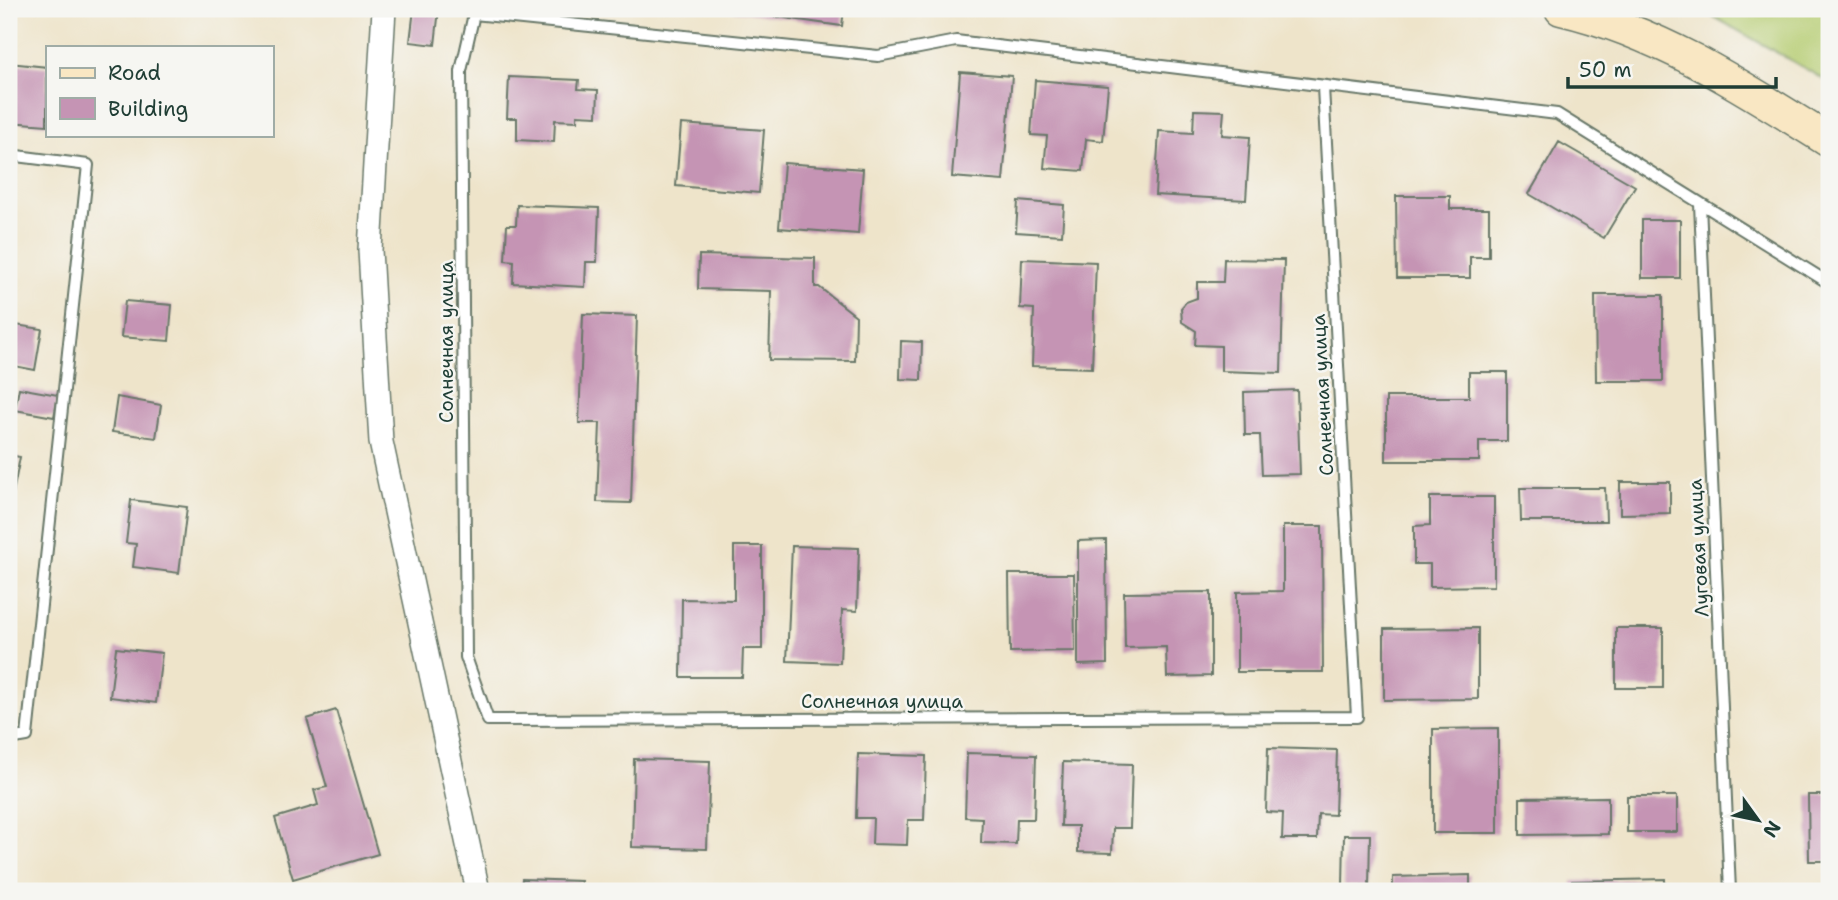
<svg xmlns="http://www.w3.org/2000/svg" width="1838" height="900" viewBox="0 0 1838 900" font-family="'Shantell Sans',sans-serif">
<rect width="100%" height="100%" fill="#f6f6f2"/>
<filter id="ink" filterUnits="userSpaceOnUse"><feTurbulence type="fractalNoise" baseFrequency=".0143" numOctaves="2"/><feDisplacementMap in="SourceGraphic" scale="14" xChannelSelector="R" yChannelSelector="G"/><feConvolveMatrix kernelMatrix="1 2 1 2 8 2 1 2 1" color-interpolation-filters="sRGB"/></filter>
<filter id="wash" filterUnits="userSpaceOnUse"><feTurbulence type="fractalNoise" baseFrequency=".00686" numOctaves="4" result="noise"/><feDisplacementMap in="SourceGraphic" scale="28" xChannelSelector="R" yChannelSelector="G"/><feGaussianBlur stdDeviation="1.57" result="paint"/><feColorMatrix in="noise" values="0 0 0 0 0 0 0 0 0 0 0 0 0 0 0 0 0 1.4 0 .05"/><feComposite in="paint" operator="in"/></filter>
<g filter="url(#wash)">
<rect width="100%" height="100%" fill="#eee4ca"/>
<path fill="#b5cc71" stroke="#6a8452" stroke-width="2" d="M1700,9H1829V82Z"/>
<g id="blocks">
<path fill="#c594b4" d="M414,9H439L435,45L410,42Z
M720,9H844L842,26Z
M9,63L47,67V125L9,122Z
M960,72L1012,76L1003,181L952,177Z
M509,77L579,80L578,89L598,90L597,116L577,115V121L555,120L554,142L517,140V118H507Z
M1035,80L1108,86L1103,141L1086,139L1083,171L1044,168L1047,136L1031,135Z
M1194,110L1224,111L1222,135L1250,137L1246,200L1155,195L1159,131L1193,133Z
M681,124L764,130L759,193L676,186Z
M1559,142L1635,186L1604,238L1529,194Z
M784,163L863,169L858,234L779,228Z
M1396,196H1450V209H1489V257H1470V278H1397Z
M1018,201L1064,205L1062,235L1016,232Z
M517,205L599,208L597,262H586L585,287L513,283L514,261L505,260L507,225H516Z
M1642,220H1680V278H1642Z
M699,255L815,258V287H819L856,316L855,361L769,360L771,291L698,289Z
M1022,259L1096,262L1092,368L1032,366L1034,309L1020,308Z
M1224,259L1284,260L1281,373L1221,371V346L1195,345L1196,331L1182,322L1181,308L1186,302L1197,298V282H1223Z
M1595,295H1663V381H1596Z
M125,301L172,305L169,341L121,337Z
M583,314L637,316L631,503L597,502L600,423H579Z
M9,324L42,329L35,370L9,365Z
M901,341L922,342L921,380L900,379Z
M1469,372H1507V441H1479V461H1386V397H1469Z
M19,388L58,395L54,417L15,410Z
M1297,390L1300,474L1262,475L1260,435H1245L1244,392Z
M117,397L161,405L156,438L112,432Z
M9,455L20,457L10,509H9Z
M1620,482H1670V513L1620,514Z
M1520,488H1605L1606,521H1521Z
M1430,497H1494V586L1430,587V564H1414V526L1430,525Z
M131,500L187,507L179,573L133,567L136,544L126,543Z
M1283,526H1322L1323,672H1237V592L1283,591Z
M1106,540L1107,664L1078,665V541Z
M734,546H762V649H743L742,677H681L682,599L734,600Z
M792,546L859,548L857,611L842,610L840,663L787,661Z
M1009,574H1074L1075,651L1010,652Z
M1211,592V676L1167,677L1166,647L1125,648L1124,593Z
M1478,628V699L1384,700V629Z
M1616,628H1663V688H1616Z
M116,648L162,653L156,703L110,697Z
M336,710L378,854L293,879L275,818L318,805L314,790L327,787L307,719Z
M1498,728V833H1433V729Z
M1268,748L1337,750L1335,815L1318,814L1317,839H1282L1283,813L1266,812Z
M967,753L1036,755L1034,819H1017L1016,844L981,843L982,818L965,817Z
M858,754L926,756L924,820H908L907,845L872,844L873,818H856Z
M634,759L710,761L707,849L632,847Z
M1063,762L1132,764L1130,828H1113L1112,853L1078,852V826H1061Z
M1808,795H1829V861H1809Z
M1627,796H1677V832H1627Z
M1608,797V834L1520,835V798Z
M1344,835H1370L1369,887L1343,886Z
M1470,875V891H1393V877Z
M522,879L581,881L580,891H521Z
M1665,879V891H1572V881Z"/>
</g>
</g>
<g filter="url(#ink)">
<use href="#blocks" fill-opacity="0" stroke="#677768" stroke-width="2"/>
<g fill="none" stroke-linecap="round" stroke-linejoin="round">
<g stroke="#677768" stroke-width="14">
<path id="lane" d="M470,10L474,14L878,56L956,41L1557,114L1829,283
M474,14L461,71L466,657L488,720L1357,717L1323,87
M9,155L88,165L27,736L9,739
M1700,204L1730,891"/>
</g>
<g stroke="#677768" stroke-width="26">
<path id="street" d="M384,9L370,250L381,442L478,891"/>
</g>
<g stroke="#677768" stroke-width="35">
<path id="secondary" d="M1561,9C1660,32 1745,88 1829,141"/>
</g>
<use href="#lane" stroke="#fff" stroke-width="10"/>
<use href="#street" stroke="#fff" stroke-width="23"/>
<use href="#secondary" stroke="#f9e7c3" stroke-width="32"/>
</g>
</g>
<g text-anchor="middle" stroke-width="5" stroke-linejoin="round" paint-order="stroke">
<g font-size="19" fill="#1f3d34" stroke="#f6f6f2">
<text transform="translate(446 342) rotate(-90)" y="7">Солнечная улица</text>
<text transform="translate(1322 395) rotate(-93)" y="7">Солнечная улица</text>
<text transform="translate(1698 548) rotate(-93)" y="7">Луговая улица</text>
<text x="882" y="708">Солнечная улица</text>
</g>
</g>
<rect width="1838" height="900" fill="none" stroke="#f6f6f2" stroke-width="35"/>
<rect x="46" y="46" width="228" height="91" fill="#f6f6f2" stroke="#a0aca6" stroke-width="2"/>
<rect x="60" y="68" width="35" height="10" fill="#f9e7c3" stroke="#a0aca6" stroke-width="2"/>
<text x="108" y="80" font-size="21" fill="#1f3d34">Road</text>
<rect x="60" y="98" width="35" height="21" fill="#c594b4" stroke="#a0aca6" stroke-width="2"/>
<text x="108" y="116" font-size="21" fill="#1f3d34">Building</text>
<g transform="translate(1758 820) rotate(123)" stroke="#f6f6f2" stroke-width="5" paint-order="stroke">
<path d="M0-5L12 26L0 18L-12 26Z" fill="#1f3d34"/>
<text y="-10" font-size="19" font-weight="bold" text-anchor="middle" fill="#1f3d34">N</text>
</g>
<path d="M1568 77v10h208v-10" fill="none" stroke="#1f3d34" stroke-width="3.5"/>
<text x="1579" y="77" font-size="21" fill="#1f3d34" stroke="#f6f6f2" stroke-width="5" paint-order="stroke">50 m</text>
</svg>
